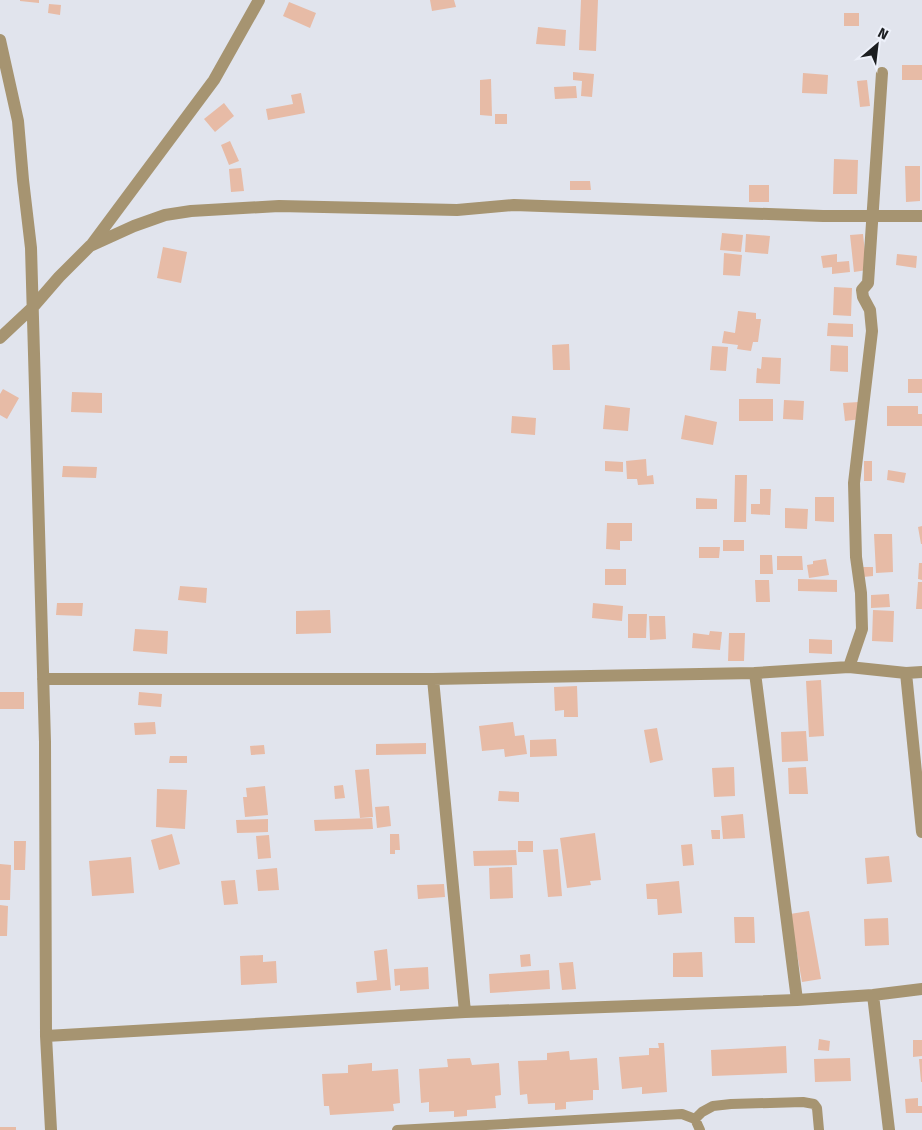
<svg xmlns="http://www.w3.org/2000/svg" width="922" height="1130" viewBox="0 0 922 1130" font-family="'Fira Sans',sans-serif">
<rect width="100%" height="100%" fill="#e1e4ed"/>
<path fill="#e7bba6" d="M20,0H39V3L20,1Z
M430,0H454L456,7L432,11Z
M581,0H598L596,51L579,50Z
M289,2L316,13L310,28L283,16Z
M49,4L61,5L60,15L48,13Z
M844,13H859V26H844Z
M538,27L566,30L565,46L536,44Z
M902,65H922V80H902Z
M573,72L594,74L592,97L581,96L582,81L573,80Z
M803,73L828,75L827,94L802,93Z
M491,79L492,116L480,115V80Z
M867,80L870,106L860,107L857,81Z
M576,86L577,98L555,99L554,87Z
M301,93L305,113L268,120L266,109L293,104L291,95Z
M224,103L234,116L215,132L204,119Z
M495,114H507V124H495Z
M230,141L239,161L229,165L221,145Z
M834,159L858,160L857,194H833Z
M905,166H920V201L906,202Z
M241,168L244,191L231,192L229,169Z
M570,181H590L591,190H570Z
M749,185H769V202H749Z
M722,233L743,235L741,252L720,250Z
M746,234L770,236L768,254L745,252Z
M863,234L867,270L854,272L850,235Z
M163,247L187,252L181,283L157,278Z
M724,253L742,255L740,276L723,275Z
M837,254V262L849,261L850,272L832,274V267L823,268L821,256Z
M897,254L917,256L916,268L896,265Z
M834,287L852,288L851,316L833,315Z
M738,311L756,313V319H761L758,342H753L751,351L737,349L738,345L722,343L724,331L735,333Z
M828,323L853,324V337L827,336Z
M569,344L570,370H553L552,345Z
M831,345L848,346V372L830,371Z
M712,346L728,347L726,371L710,370Z
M762,357L781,358L780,384L756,383L757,368L761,369Z
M908,379H922V393H908Z
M3,389L19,398L7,419L0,415V394Z
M72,392L102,393V413L71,412Z
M739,399H773V421H739Z
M784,400L804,401L803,420L783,419Z
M859,402L861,419L845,421L843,403Z
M605,405L630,408L628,431L603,429Z
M887,406H918V414H922V426H887Z
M685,415L717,422L713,445L681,439Z
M512,416L536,418L535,435L511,433Z
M646,459L647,476L653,475L654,484L638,485L637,479H627L626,461Z
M605,461L623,462V472L605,471Z
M864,461H872V481H864Z
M63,466L97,467L96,478L62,477Z
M888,470L906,473L904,483L887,480Z
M735,475H747L746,522H734Z
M760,489H771L770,515L751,514V504H760Z
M815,497H834V522L815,521Z
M696,498L717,499V509H696Z
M785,508L808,509L807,529L785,528Z
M607,523H632V541H620V550L606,549Z
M922,526V544H921L918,527Z
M874,534H892L893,572L876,573Z
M723,540H744V551H723Z
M699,547H720L719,558H699Z
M760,555H772L773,574H760Z
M777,556H802L803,570H777Z
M826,559L829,575L809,578L807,565L813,564V561Z
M919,563H922V580L918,579Z
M862,567H873V576L863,577Z
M605,569H626V585H605Z
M798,579L837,580V592L798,591Z
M755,580H769L770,602H756Z
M918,582H922V609H916Z
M180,586L207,588L206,603L178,600Z
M889,594L890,607L871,608V595Z
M57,603H83L82,616L56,615Z
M593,603L623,606L622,621L592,618Z
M330,610L331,633L296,634V611Z
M873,610L894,611L893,642L872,641Z
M628,614H647L646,638H628Z
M649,616H665L666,639L650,640Z
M135,629L168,631L167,654L133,651Z
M710,631L722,632L720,650L692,648L693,633L709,635Z
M729,633H745L744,661H728Z
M809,639L832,640V654L809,653Z
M821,680L824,736L809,737L806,681Z
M577,686L578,717H564V710L555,711L554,687Z
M0,692H24V709H0Z
M139,692L162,694L161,707L138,705Z
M155,722L156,734L135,735L134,723Z
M513,722L515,736L524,735L527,754L505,757L504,749L482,751L479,726Z
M657,728L663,760L650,763L644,730Z
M806,731L808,761L782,762L781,732Z
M556,739L557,756L530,757V740Z
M426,743V754L376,755V744Z
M264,745L265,754L251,755L250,746Z
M170,756H187V763H169Z
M734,767L735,796L714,797L712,768Z
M806,767L808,794H789L788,768Z
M369,769L373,817L360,818L355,770Z
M343,785L345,798L335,799L334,786Z
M265,786L268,815L245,817L243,797H247L246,788Z
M157,789L187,790L185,829L156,827Z
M499,791L519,792V802L498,801Z
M389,806L391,826L377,828L375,807Z
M743,814L745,838L723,839L721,816Z
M372,818L373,829L315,831L314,820Z
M268,819V832L237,833L236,820Z
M711,830H720V839H712Z
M595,833L601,880L590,881L591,885L567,888L560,838Z
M172,834L180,864L159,870L151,840Z
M390,834H399L400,850H395V854H390Z
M269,835L271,858L258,859L256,836Z
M14,841H26L25,870H14Z
M518,841H533V852H518Z
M692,844L694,865L683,866L681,845Z
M558,849L562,896L548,897L543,850Z
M516,850L517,865L474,866L473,851Z
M889,856L892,882L867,884L865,858Z
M131,857L134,893L92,896L89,861Z
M0,864L11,865L10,900H0Z
M512,867L513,898L490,899L489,868Z
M277,868L279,890L258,891L256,870Z
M235,880L238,904L224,905L221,881Z
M679,881L682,913L658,915L657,899H647L646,884Z
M444,884L445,897L418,899L417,885Z
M0,905L8,906L7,936H0Z
M809,911L821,979L802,982L790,914Z
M734,917H754L755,943H735Z
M888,918L889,945L865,946L864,919Z
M387,949L391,990L357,993L356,982L377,980L374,951Z
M702,952L703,977H673V953Z
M530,954L531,966L521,967L520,955Z
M263,955V962L276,961L277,983L241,985L240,956Z
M573,962L576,989L562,990L559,963Z
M428,967L429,989L400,991V985L395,986L394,969Z
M549,970L550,989L490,993L489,974Z
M819,1039L830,1041L829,1051L818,1050Z
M913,1040H922V1056L913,1057Z
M658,1043H664L667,1092L642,1094V1087L622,1089L619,1057L649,1055V1048H659Z
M786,1046L787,1073L712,1076L711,1050Z
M569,1051L570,1060L597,1058L599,1090H593V1100L566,1102V1109L555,1110V1103L528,1104L527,1094L520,1095L518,1061L547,1060V1053Z
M470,1058L472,1065L499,1063L501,1095L495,1096L496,1108L467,1110V1116L454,1117V1111L429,1112V1102L421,1103L419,1069L448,1067L447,1059Z
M850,1058L851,1081L815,1082L814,1059Z
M919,1059H922V1082H921Z
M372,1063V1071L398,1069L400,1103L393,1104L394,1111L330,1115L329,1106H324L322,1074L348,1073V1065Z
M918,1098V1106H922V1113H906L905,1099Z
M0,1127H16V1130H0Z"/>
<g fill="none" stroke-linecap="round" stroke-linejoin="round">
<path stroke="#a69471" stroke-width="10" d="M695,1119L702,1112L713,1106L731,1104L803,1102L814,1104L817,1108L819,1130
M397,1130L682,1114L695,1119L700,1130"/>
<path stroke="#a69471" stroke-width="12" d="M0,40L18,121L23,180L31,248L45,742L46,1036L51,1130
M92,244L214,80L259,0
M0,338L33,307L59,277L90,246L134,226L165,215L191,211L279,206L457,210L514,205L823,216H922
M849,667L862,629L861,593L856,557L854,483L872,331L870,310L863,297L862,290L868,283L882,73
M755,673L797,1000
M906,673L922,832
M43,679H433L755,673L849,667L906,673L922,672
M433,679L465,1012
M873,995L889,1130
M46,1036L465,1012L797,1000L873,995L922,989"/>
</g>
<g transform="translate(877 45) rotate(28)" stroke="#eef1fa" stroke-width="4" paint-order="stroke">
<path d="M0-4L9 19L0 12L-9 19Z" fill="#1c1e21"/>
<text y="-8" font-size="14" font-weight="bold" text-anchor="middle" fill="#1c1e21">N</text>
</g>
</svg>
